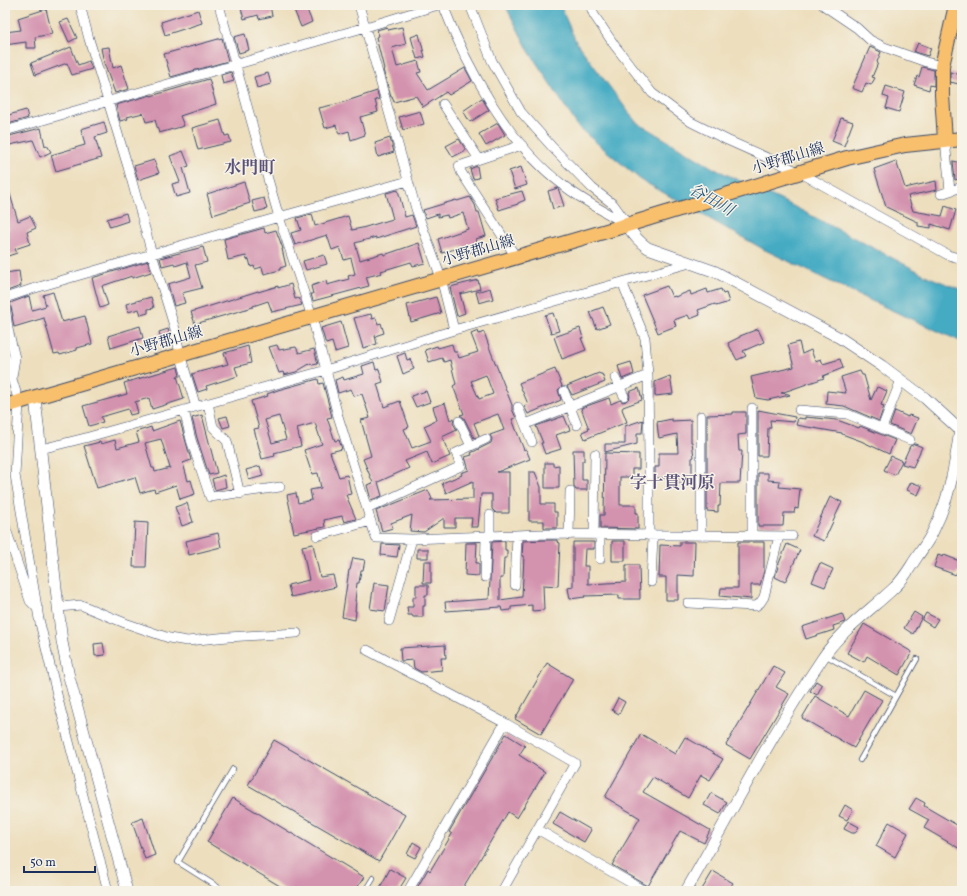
<svg xmlns="http://www.w3.org/2000/svg" width="967" height="896" viewBox="0 0 967 896" font-family="Vollkorn,'Noto Serif JP',serif">
<rect width="100%" height="100%" fill="#f7f3e8"/>
<filter id="ink" filterUnits="userSpaceOnUse"><feTurbulence type="fractalNoise" baseFrequency=".025" numOctaves="2"/><feDisplacementMap in="SourceGraphic" scale="8" xChannelSelector="R" yChannelSelector="G"/><feConvolveMatrix kernelMatrix="1 2 1 2 8 2 1 2 1" color-interpolation-filters="sRGB"/></filter>
<filter id="wash" filterUnits="userSpaceOnUse"><feTurbulence type="fractalNoise" baseFrequency=".012" numOctaves="4" result="noise"/><feDisplacementMap in="SourceGraphic" scale="16" xChannelSelector="R" yChannelSelector="G"/><feGaussianBlur stdDeviation="0.9" result="paint"/><feColorMatrix in="noise" values="0 0 0 0 0 0 0 0 0 0 0 0 0 0 0 0 0 1.4 0 .05"/><feComposite in="paint" operator="in"/></filter>
<g filter="url(#wash)">
<rect width="100%" height="100%" fill="#eddfbe"/>
<path fill="#44abc3" stroke="#306d90" d="M505,5H560L576,42L636,122L715,169L791,205L929,277L962,290V342L856,294L763,249L641,180L579,128L530,53Z"/>
<g id="blocks">
<path fill="#d392ae" fill-rule="evenodd" d="M240,5H270L272,16L259,19L258,15L244,19Z
M292,5H305L312,22L301,27Z
M46,9L52,34L35,37L36,48H26V42L5,45V32L21,30L18,18Z
M198,10L202,23L165,35L161,22Z
M68,19L77,38L69,42L60,22Z
M387,27L388,30L402,27L406,44L392,48L397,67L418,61L421,72L417,73L428,90L465,68L472,81L449,95L446,92L423,107L416,96L394,102L392,97H391L383,70L384,69L376,37L379,36L377,30Z
M245,34L249,50L239,53L234,37Z
M419,34L425,57L417,59L411,37Z
M222,38L228,61L171,77L164,54Z
M918,43L931,48L928,56L914,52Z
M71,47L78,65L89,61L92,69L72,75L67,63L35,75L31,63Z
M109,47L113,68L121,65L129,89L115,93L104,63L101,48Z
M870,47L881,52L877,62L878,63L872,77L875,78L871,85L866,83L862,92L852,88Z
M922,67L934,70V86L930,85L929,90L914,85L917,76L919,77Z
M231,72L234,81L223,84L221,75Z
M950,72L961,75L959,84L950,82Z
M268,73L271,84L257,88L254,77Z
M209,79L216,104L180,116L184,126L159,133L155,120L146,122L143,113L127,117L128,119L120,121L116,105L151,95V96Z
M886,86L905,92L899,112L886,108L889,98L883,96Z
M377,91L379,99L375,100L378,112L360,117L365,135L351,140L349,131L339,134L336,125L325,128L319,108L341,103Z
M482,98L489,110L470,122L463,111Z
M26,110L28,118L5,125V116Z
M420,111L424,124L403,130L399,117Z
M841,118L853,122L844,146L832,141Z
M220,120L225,136L229,135L231,142L198,150L192,128Z
M104,122L107,133L95,137L101,158L56,171L51,155L85,145L81,129Z
M498,123L505,135L486,146L479,134Z
M41,128L45,146L47,145L51,152L40,157L33,140L5,146V137Z
M390,138L394,152L378,157L375,143Z
M459,139L466,150L453,157L446,146Z
M183,151L189,166L183,168L190,193L176,197L172,184L180,182L170,156Z
M154,160L159,173L138,180L134,166Z
M896,161L905,188L936,181L937,190L908,196L913,211L942,216L945,206L956,210L950,230L931,224V228L918,226V222L886,207L874,169Z
M953,161L962,163V178L955,180Z
M477,166L479,178L473,179L470,169Z
M521,167L527,185L515,189L509,171Z
M244,182L250,203L213,215L207,194Z
M5,184H7L18,221L30,216L36,228L27,232L30,244L15,249L17,253L5,257V229H9L5,216Z
M558,188L564,206L553,209L548,191Z
M398,190L405,217L412,215L416,226L376,239V237L355,243L360,260L383,253L384,255L419,243L425,263L413,266L411,262L381,271L382,273L366,277L369,286L313,301L311,294H313L311,286L326,281L327,285L349,279L348,276L355,274L351,258L344,260L340,247L332,250L327,235L295,245L291,233L301,230L297,218L312,214L315,226L348,216L352,230L362,228L393,219L386,193Z
M522,191L525,200L518,203V204L499,210L495,198Z
M470,197L475,205L477,212H479L486,236L476,239L479,249L466,254L464,246L442,253L438,239L468,229L463,213L448,218L447,215L438,217V214L426,218L423,210L456,200L457,201Z
M264,198L267,209L255,212L252,201Z
M126,213L128,221L110,227L107,219Z
M264,228L265,233L276,230L283,249H282L286,266L280,268V270L264,274L262,267L255,269L254,266L251,267L249,259L247,260L246,256L228,260L224,239Z
M203,247L207,262L195,265L202,288L182,293L185,303L174,306L168,284L191,277L187,262L175,266L174,263L162,266L160,258Z
M324,255L327,264L306,270L303,261Z
M148,261L151,272L132,278V276L102,286L108,305L100,308L92,278Z
M19,271L21,286L7,291L5,273Z
M478,280L480,289L460,294L465,313L457,316L450,287Z
M291,284L295,299L299,298L302,305L272,312L268,301L253,306V307L195,324L191,312L258,291V292L278,286V288Z
M667,286L672,297L675,296V297L690,291L691,295L707,289L708,293L721,289L723,294L726,293L729,302L716,306L715,304L698,310L700,315L690,319L688,315L674,320L676,326L658,333L642,295Z
M490,288L493,299L479,303L476,292Z
M53,292L62,322L85,316L92,344L77,348V350L60,355L59,353L54,354L44,318L14,327L12,316H13L10,303L29,296L32,310L46,306L43,295Z
M151,297L154,308L148,309V313L141,315L139,309L128,312L126,304Z
M436,297L441,313L411,322L407,305Z
M603,307L610,324L597,329L590,312Z
M553,313L559,331L551,333L545,315Z
M371,314L372,319L376,318L378,324L381,323L384,333L375,336L377,344L363,348L354,318Z
M341,322L348,348L335,352L332,342L326,344L321,328Z
M140,326L143,338L111,348L108,336Z
M580,328L583,338H581L586,350L562,359L554,337Z
M168,329L171,339L162,342L159,332Z
M758,329L764,342L743,351L746,356L737,360L728,343L740,337V336Z
M478,331L479,334L484,332L491,352L512,405V409L516,418L512,419L524,450L526,449L530,459L497,472H509V513H496L492,509V494H481L478,527H471L472,518H455V527H444V518L424,532L410,531L412,515L391,523L393,528L382,531L376,511L428,490L432,499L430,500L473,499V481L446,493L442,483L462,475L461,473L469,470L465,457L472,455L471,453L491,443L492,439L490,435L504,430L498,414L474,423L479,436L474,438L464,418L460,415L464,414L453,386L456,384L450,360L444,362L442,358L429,362L425,350L437,346L438,348L452,344L454,352H457L459,358L478,352L471,334ZM486,375L493,394L479,399L471,381Z
M799,342L802,354L811,350L815,361L821,359L823,364L840,359L843,368L823,376L824,378L781,393L789,394L790,395L768,400L756,398L751,377L794,367L788,345Z
M277,345L279,350L296,347L299,353L314,349L318,364L312,365L311,363L296,372L284,375L283,372L279,373L269,347Z
M248,346L251,363L235,367L238,376L206,386L207,389L198,392L192,374L228,364L224,353Z
M405,353L407,360L410,359L414,369L403,374L397,356Z
M374,362L376,370L379,369L383,382L377,384L384,407L400,401L409,427L404,429L412,448L431,441L424,426L437,420L433,407L445,403L450,420L454,418L453,423L457,430L442,437L450,456L432,464L427,452L405,461L409,468L378,482L382,496L371,500L367,485L373,483L363,459L371,456L361,420L370,418L362,394L354,396L351,389L338,393L335,380L343,377L344,380L364,374L362,366Z
M631,362L634,374L622,379L618,366Z
M178,367L180,376H177L184,399L152,409L149,398L135,402L138,413L130,415L128,409L101,417L103,422L89,426L83,406L127,394L124,383Z
M555,369L562,386L558,390L561,400L528,414L524,406L528,404L519,383Z
M860,371L862,375H864L871,400L877,387L887,391L881,405L884,406L879,421L844,406L826,404L827,391L846,393L841,377Z
M599,373L600,374H602L605,382L572,395L567,386Z
M670,376L673,394L655,396V382Z
M318,379L319,384L323,383L332,417L327,418L335,441L339,440L342,449L330,452L339,477L347,475L351,494L346,495L356,519L344,522L342,516L324,520L325,527L294,533L291,519L292,518L287,495L296,493L298,503L312,500L310,490L321,488L318,473L312,474L304,450L322,444L315,423L297,428L301,446L274,453L275,456L262,459L254,429L259,428L251,401L268,396L267,394L278,390ZM279,416L286,439L272,443L265,420Z
M639,388L642,400L623,407L622,409L627,422L585,439L582,432L589,429L581,408L609,398L611,404L620,400L623,402L626,401L630,397L629,392Z
M426,391L430,402L416,407L411,396Z
M758,410L795,417L794,422L770,420L771,428H768L767,456H758Z
M895,411L908,417L909,415L918,418L911,434L890,425Z
M733,412H746V434L738,435L739,451H742L740,483H721L720,506H718V512L707,511V415L733,414Z
M202,415L217,473L209,475L197,438L192,418Z
M227,416L230,426L223,428L219,418Z
M564,416L570,430L556,435L561,449L545,454L541,443H543L536,426Z
M805,417L837,420L859,428L860,426L895,440L889,454L861,441L842,434V433L796,425L798,418L805,419Z
M672,419V421L691,420V442H692L694,457L692,458V483H678V478H655V467H659V453H678L677,434L659,438L658,432L657,422Z
M643,420L642,433H637V444L605,452V444H625V426Z
M180,421L191,460L183,463L188,481L191,480L195,494L180,499L176,485L155,492L154,489L140,493L135,477L97,488L84,446L100,442L101,444L115,440L117,448L139,442L136,432L151,427L152,431ZM161,439L170,468L155,472L154,468H152L145,443Z
M915,444L922,447L913,467L902,464L910,446Z
M573,450H584V461H582V480H587V490H576L574,487Z
M605,453L639,454V469H632V477H620V505H636V513H638V529L600,528V515H604Z
M891,456L902,461L895,475L884,470Z
M545,463H553V466L559,465V488H545Z
M260,466L263,476L249,480L246,470Z
M529,472H535L541,487V504H554V512H557V528H544V521H529Z
M758,473H768V480L780,481L779,487L800,489L798,509L795,508L794,513H784L783,526H758Z
M224,475L226,487L215,490L212,479Z
M911,482L922,486L918,495L907,490Z
M830,497L842,502L824,541L812,536Z
M187,503L193,522L182,526L175,507Z
M135,522L148,523L146,567H133Z
M218,533L221,547L189,555L186,541Z
M544,540H557V542L560,543L558,586L543,585L544,610L532,611V605L511,607V610L502,611L501,607L446,611L445,602L489,599L492,542L505,541V550H507V558H504L503,578H500V600L522,597L524,556H522L523,541Z
M612,541H625V561H612Z
M573,542H594V549H585L584,566H588V584L626,582V565H639L640,599H619V595L584,596L585,597L570,599L568,588L573,587Z
M680,542H695L694,576L678,575V600H666V577H659L660,545L680,546Z
M738,542H764V571L760,585H751V599L720,596L721,588H738Z
M466,543H477L476,563H479V576L465,575Z
M313,544L320,577L333,575L336,587L291,597L288,585L309,580L302,546Z
M382,544L399,545L397,557L381,555Z
M787,544L800,550L785,582L775,577L779,563Z
M417,549H428V558H417Z
M938,555L943,557L944,555L962,562V574L957,572L956,575L934,567Z
M353,558L365,560L363,570H361L359,583H357L355,601H356L355,611H356L355,620L342,617L349,570H350Z
M424,561H431V583H423Z
M820,563L833,569L825,587L812,582Z
M374,583L389,585L385,611L370,609Z
M416,585H428V595H425V606H423V617H413L412,615H408L407,607H413V597H416Z
M914,612L922,617L913,634L904,628Z
M926,613L938,619L933,627L922,620Z
M842,614L845,622L833,626L834,630L806,639L802,627Z
M864,624L912,652L899,675L867,656L864,662L847,653Z
M103,643L105,655L95,656L94,644Z
M445,645L446,658H441L442,670L421,672L414,668L413,660L401,661L400,648Z
M547,663L573,679L541,734L515,719Z
M773,666L785,673L776,687L789,694L750,759L726,745Z
M816,681L822,685L817,695L810,691Z
M864,690L882,700L854,748L802,718L815,696L849,716Z
M618,698L625,702L619,714L612,710Z
M506,734L525,746L519,755L545,772L517,818L508,812L461,891H422L417,888L428,869L430,871L452,834L449,832Z
M641,734L675,754L685,737L723,759L710,780L701,775L688,798L653,777L643,792L710,830L704,843L680,831L648,886L612,865L640,818L605,797Z
M274,740L405,815L379,861L248,785Z
M711,793L727,802L720,814L704,805Z
M233,798L364,877L355,891H288L207,842Z
M916,798L925,803L924,806L962,828V850L924,828L929,820L909,809Z
M845,805L853,810L847,820L839,816Z
M560,812L591,830L584,842L553,824Z
M143,818L155,855L145,859L132,822Z
M848,821L859,827L855,833H852L844,829Z
M889,822L908,833L895,857L876,846Z
M413,842L421,847L415,858L407,854Z
M390,869L406,878L398,891H378Z
M713,871L733,883L728,891H701Z"/>
</g>
</g>
<g filter="url(#ink)">
<use href="#blocks" fill-opacity="0" stroke="#3a496c" stroke-width="1"/>
<g fill="none" stroke-linecap="round" stroke-linejoin="round">
<g stroke="#3a496c" stroke-width="6">
<path id="service" d="M825,655L896,696
M860,760L917,659
M224,891L178,862L233,769
M365,891L373,878"/>
</g>
<g stroke="#3a496c" stroke-width="10">
<path id="minor" d="M80,5L89,39L128,167L152,254L175,329L180,354L196,407
M219,5L256,138L279,217L312,317L338,416L376,538L412,539L540,534L792,536
M359,5L416,209L441,278L454,330
M443,5C467,68 508,144 563,185C583,201 606,212 627,225
M470,5L492,61L521,112L553,148L592,188L613,204L626,222
M590,5L594,15L615,46L652,93L691,122L727,140L799,172L948,255L962,259
M823,5L857,28L870,40L884,47L926,62L942,66
M443,104L479,159
M5,131L366,27L438,5
M945,140L950,191
M941,194L962,187
M516,257L461,172L459,166L522,145
M622,282L645,338L648,375L649,460V536
M5,298L32,289L279,217L408,181
M5,305L8,329L15,358L12,377
M5,356L19,402L15,475L39,619L61,711L108,891
M615,378L624,396
M564,391L577,425
M208,403L213,427L227,441L240,494
M518,407L532,442
M752,408V536
M184,410L191,440L210,497L280,487
M799,410L847,414L910,440
M459,421L471,446
M526,424L648,375
M882,428L901,380
M41,449L85,438L326,370L454,330L622,282L690,263
M367,509L461,466L456,453L486,439
M490,515V536
M5,526L30,601L38,609
M569,535L570,491
M594,535L595,454
M701,535V416
M317,536L371,521
M600,559V535
M485,577L486,536
M651,582L653,536
M515,585L517,535
M688,603L756,606L760,603L764,597L779,536
M59,607L81,605L125,623L169,638L187,641L228,637L297,633
M389,621L412,539
M367,650L505,723L575,763L502,891
M537,829L645,891
M408,891L505,723"/>
</g>
<g stroke="#3a496c" stroke-width="12">
<path id="tertiary" d="M627,225C633,235 639,242 648,248L716,272L840,338L882,366L925,398L962,432
M35,398L62,642L69,677L127,891
M686,891C731,813 772,733 822,659C841,630 871,610 895,587C904,579 910,567 917,557C923,548 930,539 934,529C950,498 955,464 960,430"/>
</g>
<g stroke="#3a496c" stroke-width="16">
<path id="primary" d="M945,140L942,95V66L956,5
M5,406L627,225L847,158L905,145L962,139"/>
</g>
<use href="#service" stroke="#fff" stroke-width="4.5"/>
<use href="#minor" stroke="#fff" stroke-width="9"/>
<use href="#tertiary" stroke="#fff" stroke-width="11"/>
<use href="#primary" stroke="#f8bf6c" stroke-width="14"/>
</g>
</g>
<g text-anchor="middle" stroke-width="3" stroke-linejoin="round" paint-order="stroke">
<g font-size="15" fill="#1b2f5e" stroke="#f7f3e8">
<text transform="translate(788 158) rotate(-17)" y="5">小野郡山線</text>
<text transform="translate(478 250) rotate(-16)" y="5">小野郡山線</text>
<text transform="translate(166 341) rotate(-16)" y="5">小野郡山線</text>
</g>
<g font-size="16" font-style="italic" fill="#295a81" stroke="#f7f3e8">
<text transform="translate(712 199) rotate(29)" y="6">谷田川</text>
</g>
<g font-size="17" font-weight="bold" fill="#5b527a" stroke="#f7f3e8">
<text x="250" y="173">水門町</text>
<text x="672" y="488">字十貫河原</text>
</g>
</g>
<rect width="967" height="896" fill="none" stroke="#f7f3e8" stroke-width="20"/>
<path d="M24 866v6h71v-6" fill="none" stroke="#1b2f5e" stroke-width="2"/>
<text x="30" y="866" font-size="12" fill="#1b2f5e" stroke="#f7f3e8" stroke-width="3" paint-order="stroke">50 m</text>
</svg>
